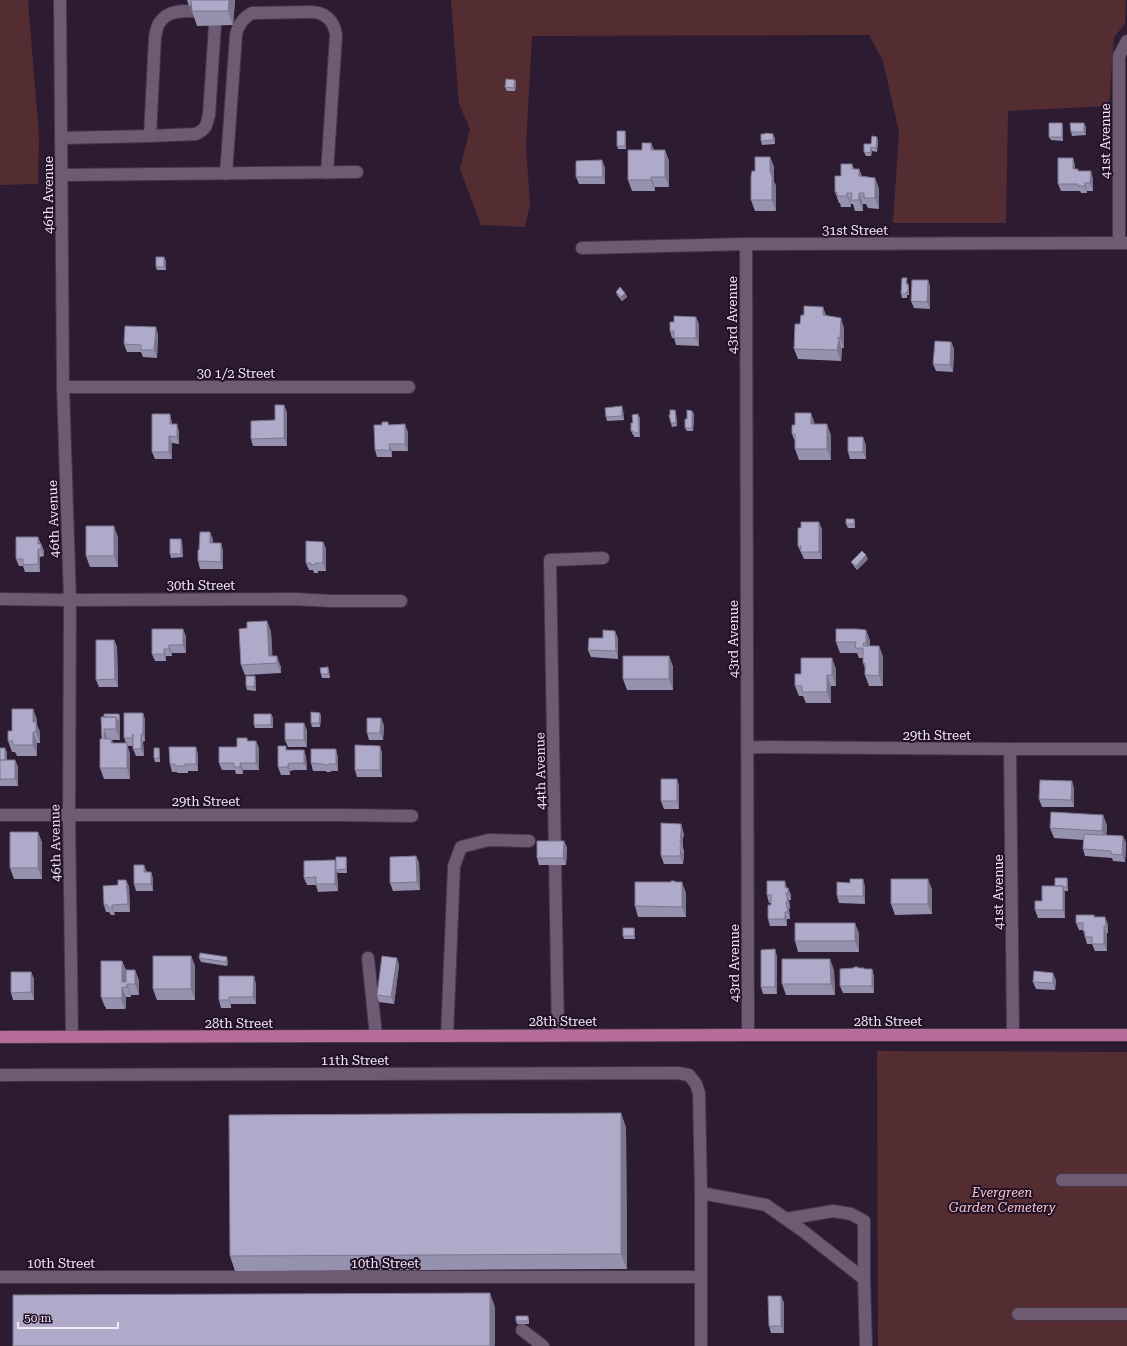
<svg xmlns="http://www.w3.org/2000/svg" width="1127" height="1346" viewBox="0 0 1127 1346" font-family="'Roboto Serif',serif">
<rect width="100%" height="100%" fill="#2d1b31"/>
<path fill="#542d32" d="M0,0H28L39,136L38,184L0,185Z
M451,0H1126L1125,24L1114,37L1109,106L1008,111L1006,223H893L899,132L883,61L869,35L532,36L526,146L530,204L525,227L481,225L460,169L470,129L459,104Z
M877,1051L1127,1052V1346H878Z"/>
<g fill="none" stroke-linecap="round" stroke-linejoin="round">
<g stroke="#463649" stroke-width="14">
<path id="minor" d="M60,0L63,387L70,600L69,815L72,1037
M196,11C183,11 168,10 160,22C157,25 156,33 155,37L150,136L196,134C207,129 206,125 209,115L215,25
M61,138L150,136
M226,174L236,35C238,25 243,18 252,13L310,12C325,12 334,20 336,35L327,173
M62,175L357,172
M1119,243V56L1127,41
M746,244L748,1035
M582,248L746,244L1127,243
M63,387H409
M0,599L70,600L293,599L332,601H401
M747,747L1010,749H1127
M1010,749L1013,1035
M0,815H340L412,816
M368,958L376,1036
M558,1035L550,560L603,558
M447,1036L454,866L461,847L489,840L529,841
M0,1075L678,1073L689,1075L696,1084L699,1093L701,1193V1346
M1062,1180H1127
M701,1193L766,1205L803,1231L864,1279L866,1346
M786,1219L833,1211L851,1214L864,1221V1279
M0,1277H701
M1018,1314H1127
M522,1330L543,1346"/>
</g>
<g stroke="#463649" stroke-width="14">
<path id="major" d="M0,1037L748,1035H1127"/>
</g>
<use href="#minor" stroke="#6e5a73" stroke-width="12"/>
<use href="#major" stroke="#b76d9c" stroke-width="12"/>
</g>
<path fill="#9691ae" d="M187,0H235L233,25L197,26L192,11V5L189,6Z
M515,80L516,84L515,91H507L505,87Z
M1063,127V141L1051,140L1049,137Z
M1086,127V135L1072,136L1071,132Z
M625,131L626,134V149H618L617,146Z
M765,134L775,138V144L762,145L761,141Z
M878,140L877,152L872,151L871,156H866L864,152L871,144Z
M651,143L654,150H665L669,161V187H655V191H632L628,180L642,150Z
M770,157L774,167V182L776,186V211H755L751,200L755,171Z
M852,164L854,169H859L862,176L875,178L879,189V209L868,208L866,204H863V211H855L853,204H851V207H841L840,203H839L835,192L841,176Z
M1075,165V169L1093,179V191H1087V193H1081L1080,191H1061L1058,184Z
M605,167V184H579L576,177Z
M166,261V270H157L156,267Z
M928,280L930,287V309L914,308L911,301Z
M908,282V284L909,288V295H907V298H902L901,294Z
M616,292L625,293L627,297L622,301L617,295Z
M826,316L844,328V348H842V350L841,361L798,359L794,349L800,324Z
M699,324V346L676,345L674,338H672L670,331Z
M158,334L157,358L143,357L141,352H127L124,344Z
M951,342L954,349L953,372L936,371L933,364Z
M623,410L624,420L607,421L606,417Z
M675,410L676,413L677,426L672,427L671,423L670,415Z
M287,412V446H253L251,439Z
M694,414L693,431H687L685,428L687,419Z
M640,418V437H634V435H633L631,431L633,423Z
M172,422V424L179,431V444L172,443V459H155L152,452Z
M388,422L389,425L408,432V451H392V457H377L375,450L382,425Z
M815,424L831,435V460H799L795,449V442L792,434Z
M866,445V459H850L848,452Z
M854,519L855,522V528H848L846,524Z
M822,529V559H804L798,546Z
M38,537L44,551V556L40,557V572H25L23,566H19L16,559Z
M118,537V567H90L86,556Z
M181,539L182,542L183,557L171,558L170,554Z
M213,539V543L223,550V569H200L198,561L199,550Z
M323,542L326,549V571H318V573H314L313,570H309L306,563Z
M868,559L857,570L853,565L851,562Z
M267,621L271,632L272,656L281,667V673L245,675L241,665L247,628Z
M866,630L870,641V646H879L883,657V686H869L865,675V668L863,663V658H859L857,653H840L836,642Z
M186,636V653H172V656H166V661H155L152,654Z
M618,638V659L591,657L588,650Z
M114,640L117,647L118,687H99L96,680Z
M669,656L673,667V690H627L623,679Z
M328,667L329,671L330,678H322L321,674Z
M836,669V686H831V703H806L803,696H799L795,686L801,674Z
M256,680V691L247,690L246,686Z
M33,709L37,720V725L40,732V743H37V756H17L15,752H12L8,741Z
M143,713L145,720V741L143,742L144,756H136L133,749V746H127L130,754V779H104L100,768L104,717L119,714L120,718V740H112L113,743H126L124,738Z
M271,714L273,718V728H255L254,725Z
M321,716L320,727H312L311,723Z
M381,718L384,726L383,740H369L367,733Z
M307,730V747H288L285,740Z
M247,738L248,741L259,748V770H243V774H236L235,770H222L219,763Z
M380,746L382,753V777H357L355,770Z
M0,748L7,752V760H15L18,767V786H0Z
M288,750H304L306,757L307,770H294L290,771V775H281L278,767Z
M160,752V762H155L154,758Z
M198,754V771H188V773H177V772H172L170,764Z
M338,757V771H331V772H326V771H313L311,763Z
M677,779L679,786V809H664L661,801Z
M1074,788V807H1042L1039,799Z
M1103,815L1107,826L1106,835L1123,836L1126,843L1125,862L1113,861L1112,858L1085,856L1083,849V840L1054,838L1050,828Z
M681,824L683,831L684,837H683V848L684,851V854H683L684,856L683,864H664L661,856Z
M38,832L42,843V879H14L10,868Z
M564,841L567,848L566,865H539L537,858Z
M416,856L419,863L420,890L393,891L390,883Z
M346,857L347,860V873H338L337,872L338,891L318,892L316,885H307L304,878L335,860L336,866Z
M147,872H151L153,879V891H136L134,884Z
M126,880L129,887L130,912H114L115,915H111L109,912H106L104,905L118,885Z
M675,882L686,893V917H638L635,906Z
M1068,882V891H1064L1065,893V918H1038L1035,910L1055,886Z
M850,883L865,886V904L839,903L837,896Z
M788,888L791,895V900H789L790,909H789L790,919H787V926H770L768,919L771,903H769L767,895Z
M932,889V914L895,915L891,904Z
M1094,915L1095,917L1108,924V933H1107V951H1095L1092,944H1087L1083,930H1079L1076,923Z
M634,928L635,932V939H624L623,936Z
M859,933V952H798L795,941Z
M775,949L777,957V994H763L761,987Z
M191,956L195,966V1000H157L153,989Z
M199,958L228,961L227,966L201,962Z
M122,961L126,970H135L139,981V995H131V997H126V1007L125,1009H106V1007H105L101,997Z
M399,965L394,1004L379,1002L377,995Z
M858,968H864V969H872L874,976V993H843L840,986Z
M834,970L835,995H786L782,984Z
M31,972L34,979V1000H13L11,993Z
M1056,980L1055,990L1036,989L1033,982Z
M256,984V1004H231V1008H221L219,1000Z
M621,1113L626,1128L627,1269L235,1271L230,1256Z
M781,1296L784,1303V1333H771L769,1326Z
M528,1316L529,1320V1324H517L516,1321Z"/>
<path fill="#7a768d" d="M229,0H235L233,25L228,11Z
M515,80L516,84L515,91L514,88Z
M1062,123L1063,127V141L1062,137Z
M1084,123L1086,127V135L1084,132Z
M625,131L626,134V149L625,146Z
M773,134L775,138V144L773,140Z
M877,137L878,140L877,152L876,148Z
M651,143L655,154L651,150Z
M871,147L872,151L871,156L870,153Z
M665,150L669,161V187L665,177Z
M770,157L774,167V182L770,171Z
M1073,158L1075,165V176L1073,169Z
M602,160L605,167V184L603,177Z
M859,169L863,180L859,176Z
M1091,171L1093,179V191L1090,183Z
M772,176L776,186V211L772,200Z
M651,177L655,187V191L651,180Z
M875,178L879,189V209L875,198Z
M1085,183L1087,191V193L1085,186Z
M847,193L851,204V207L847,196Z
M859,193L863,204V211L859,200Z
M164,257L166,261V270L164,267Z
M928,280L930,287V309L927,302Z
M908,284L909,288V295L908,292Z
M625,293L627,297L622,301L621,297Z
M823,307L827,317L823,315Z
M696,317L699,324V346L696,338Z
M841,318L844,328V348L840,338Z
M156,327L158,334L157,358L154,350Z
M839,339L842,350L841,361L837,350Z
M951,342L954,349L953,372L950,365Z
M284,405L287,412V446L284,438Z
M622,406L623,410L624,420L622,416Z
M675,410L676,413L677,426L676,423Z
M692,411L694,414L693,431L692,428Z
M811,413L815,424V435L811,424Z
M170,414L172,422V431L170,424Z
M638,414L640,418V437L639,433Z
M177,424L179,431V444L177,437Z
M405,424L408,432V451L405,444Z
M827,424L831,435V460L827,449Z
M169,436L172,443V459L169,452Z
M863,437L866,445V459L863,452Z
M389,444L392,451V457L390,450Z
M854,519L855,522V528L854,524Z
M819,522L822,529V559L819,552Z
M114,526L118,537V567L114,556Z
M210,532L213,539V550L210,543Z
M38,537L40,544H38Z
M181,539L182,542L183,557L181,554Z
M323,542L326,549V571L323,563Z
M221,543L223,550V569L221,562Z
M41,544L44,551V556L41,549Z
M38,549L40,557V572L38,564Z
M866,555L868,559L857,570L856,566Z
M267,621L271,632L273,663L269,656Z
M183,629L186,636V653L183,645Z
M866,630L870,641V654L866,643Z
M615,631L618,638V659L616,651Z
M114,640L117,647L118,687L115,679Z
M169,645L172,653V656L169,649Z
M879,646L883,657V686L879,676Z
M164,649L166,656V661L164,654Z
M277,656L281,667V673L277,663Z
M669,656L673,667V690L669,679Z
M832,658L836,669V686L832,675Z
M328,667L329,671L330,678L328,674Z
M827,675L831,686V703L827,692Z
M255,676L256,680V691L254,687Z
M33,709L37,720V725L40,732V743L33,722Z
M143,713L145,720V741L143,734Z
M320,713L321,716L320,727L319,723Z
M119,714L120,718V727L119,723Z
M271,714L273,718V728L271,725Z
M116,717L120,727V740L116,729Z
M381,718L384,726L383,740L380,733Z
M304,723L307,730V747L304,740Z
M104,729L108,740L104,739Z
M33,732L37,743V756L33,745Z
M141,734L143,742L144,756L141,749Z
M256,741L259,748V770L256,763Z
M127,743L130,754V779L127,768Z
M380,746L382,753V777L380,770Z
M196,747L198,754V771L196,764Z
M5,748L7,752V763L5,760Z
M159,748L160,752V762L159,758Z
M336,749L338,757V771L336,764Z
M304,750L306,757L307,770L304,763Z
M15,760L18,767V786L15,779Z
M240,763L243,770V774L240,767Z
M288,764L290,771V775L288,767Z
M677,779L679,786V809L677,801Z
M1072,781L1074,788V807L1071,800Z
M1103,815L1107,826L1106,841L1102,831Z
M681,824L683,831L684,837L681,830Z
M681,830L683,837V848L684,851V854L680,843Z
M38,832L42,843V879L38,868Z
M1123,836L1126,843L1125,862L1122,855Z
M564,841L567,848L566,865L563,858Z
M680,847L684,856L683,864L680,856Z
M416,856L419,863L420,890L417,882Z
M346,857L347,860V873L346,869Z
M335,860L337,868L336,870L337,872L338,891L335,884Z
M144,865L147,872V879L144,872Z
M151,872L153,879V891L151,884Z
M1067,878L1068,882V891L1067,887Z
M863,879L865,886V904L863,896Z
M928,879L932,889V914L928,904Z
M126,880L129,887L130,912L128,904Z
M785,881L787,888H785Z
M682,882L686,893V917L682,907Z
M1063,886L1065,893V918L1063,910Z
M788,888L791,895V900L788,893Z
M786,893L789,900L790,909L788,902Z
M786,902L789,909L790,919L788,912Z
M112,905L114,912L115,915L112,908Z
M785,912L787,919V926L785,919Z
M1105,917L1108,924V933L1106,926Z
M855,923L859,933V952L855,941Z
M1104,926L1107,933V951L1104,944Z
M634,928L635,932V939L634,936Z
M775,949L777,957V994L775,987Z
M191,956L195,966V1000L191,989Z
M227,957L228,961L227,966L226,962Z
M397,958L399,965L394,1004L391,997Z
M830,959L834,970L835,995L831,984Z
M122,961L126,972V987L122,982Z
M872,969L874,976V993L872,986Z
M135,970L139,981V995L135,984Z
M31,972L34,979V1000L31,992Z
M1053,973L1056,980L1055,990L1053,983Z
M254,976L256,984V1004L253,997Z
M127,984L131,995V997L127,987Z
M122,987L126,997V1007L125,1009L121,998Z
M229,997L231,1004V1008L229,1000Z
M621,1113L626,1128L627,1269L621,1254Z
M490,1293L495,1307V1346H490Z
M781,1296L784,1303V1333L781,1326Z"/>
<path fill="#afa9ca" stroke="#7a768d" d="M191,0H229L228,11H192Z
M506,79L515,80L514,88L505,87Z
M1049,123H1062V137H1049Z
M1070,123H1084V132H1071Z
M617,131H625V146H617Z
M765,133L773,134V140L761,141V134H765Z
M872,136L877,137L876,148L871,147L870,153L864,152V144H871Z
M642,143H651V150H665V177H651V180H628V150H642Z
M755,157H770V171L772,176V200H751V176L752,171H755Z
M1058,158H1073V169H1078V171H1091L1090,183H1085V186H1078V184H1058Z
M602,160L603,177H576V161Z
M841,164H852V169H859V176L875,178V198H864V193H859V200H851L852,193H847V196H837V192H835V176H841Z
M156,257H164V267H156Z
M902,278H907L906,284H908V292H906V294H901Z
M912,280H928L927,302L911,301Z
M620,287L625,293L621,297L616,292Z
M804,306L823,307V315L841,318L840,338H837L839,339L837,350L794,349L795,324H800L801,315H804Z
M674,316L696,317V338H674V331H670V322H674Z
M125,326L156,327L154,350H141V345L124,344Z
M935,341L951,342L950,365L933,364Z
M275,405H284V438L251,439V421L275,420Z
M622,406V416L606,417L605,408Z
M670,410H675L676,423H671L669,415H670Z
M687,410L692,411V428H685V419H687Z
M795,413H811V424H827V449H795V434H792V425H795Z
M152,414H170V424H177V437L169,436V452H152Z
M638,414L639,433H633V431H631V423H633L632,415Z
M382,422H388V425L405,424V444H389L390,450H375L374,425H382Z
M848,437H863V452H848Z
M846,519H854V524H846Z
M801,522H819V552H801V546H798V528H801Z
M86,526H114V556H86Z
M200,532H210V543H221V562L198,561V550H199Z
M16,537H38V544H41V549H38V564L23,565V559H16Z
M170,539H181V554H170Z
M306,541L323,542V563H315V565H311V563H306Z
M862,551L866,555L856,566L851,562Z
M267,621L269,656H277V663L241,665L239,629L247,628V622Z
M152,629H183V645H169V649H164V654H152Z
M836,629H857L866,630V643H863V646H879V676L865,675V663H863V648H855L856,642H836Z
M603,630L615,631L616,651L588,650L589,638H603Z
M96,640H114L115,679L96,680Z
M623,656H669V679H623Z
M801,658H832V675H827V692H802V686H795V674H801Z
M328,667V674H321L320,668Z
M246,676H255L254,687L246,686Z
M12,709H33V722H36V732H33V745H13V741H8V731H12Z
M311,712L320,713L319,723H311Z
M124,713H143V734H141V749H133V734L132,738H124Z
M104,714H119V723L116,717H104Z
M254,714H271V725H254Z
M101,717H116V729H104V739H111V743H127V768H100V739H102Z
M367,718H381L380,733H367Z
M285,723H304V740H285Z
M237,738H247V741H256V763H240V767H234V763H219V747H237Z
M355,745L380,746V770H355Z
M278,746H286V750H304V763H291L288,764V767H278Z
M169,747H196V764H185V766H175V764H170Z
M0,748H5V760H0Z
M154,748H159V758H154Z
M311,749H336V764H328V765H323V764L311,763Z
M0,760H15V779H0Z
M661,779H677V801H661Z
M1040,780L1072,781L1071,800L1039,799Z
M1051,812L1103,815L1102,831L1050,828Z
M661,823L681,824V830L680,843H681V847H680V849H681L680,856H661Z
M10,832H38V868H10Z
M1084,834L1123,836L1122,855L1111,854V851L1083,849Z
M537,841H564L563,858H537Z
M416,856L417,882L390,883V857Z
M336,857H346V869L336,870Z
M335,860V884H316V877L304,878V861Z
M134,865H144V872H151V884H134Z
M1055,878H1067V887H1063V886H1055Z
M850,879H863V896H837V882L850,883Z
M891,879H928V904H891Z
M118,880H126L128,904L112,905V908H108V905H104L103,886L118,885Z
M671,881H675V882H682V907L635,906V882H671Z
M767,881H785V888H788V893H786L788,902H786L788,912H785V919H768V905H771V895H767Z
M1042,886H1063V910H1035V901H1042Z
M1076,915H1094V917H1105L1106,926H1104V944H1092V937H1085V931H1083V923H1076Z
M795,923H855V941H795Z
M623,928H634V936H623Z
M775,949V987H761V950Z
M200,953L227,957L226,962L199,958Z
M153,956H191V989H153Z
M382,956L397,958L391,997L377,995Z
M782,959H830L831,984H782Z
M101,961H122V982H126V970H135V984H127V987H122V997L121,998H102V997H101Z
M854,967H858V968H864V969H872V986H840V969L854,968Z
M1034,971L1053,973V983L1033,982Z
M11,972H31V992L11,993Z
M219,976H254L253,997H229V1000H219Z
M621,1113V1254L230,1256L229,1115Z
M490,1293V1346H13V1295Z
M768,1296H781V1326H769Z
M516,1316H528V1321H516Z"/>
<g text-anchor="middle" stroke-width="4" stroke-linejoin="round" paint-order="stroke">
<g font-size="13" fill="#f2e6f5" stroke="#231227">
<text transform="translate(1105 141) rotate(-90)" y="5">41st Avenue</text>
<text transform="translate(48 195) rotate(-90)" y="5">46th Avenue</text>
<text x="855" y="235">31st Street</text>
<text transform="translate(732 315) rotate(-90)" y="5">43rd Avenue</text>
<text x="236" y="378">30 1/2 Street</text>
<text transform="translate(53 519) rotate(-92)" y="5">46th Avenue</text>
<text x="201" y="590">30th Street</text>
<text transform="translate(733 639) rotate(-90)" y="5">43rd Avenue</text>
<text x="937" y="740">29th Street</text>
<text transform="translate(540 771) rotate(-91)" y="5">44th Avenue</text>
<text x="206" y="806">29th Street</text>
<text transform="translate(55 843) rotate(-91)" y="5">46th Avenue</text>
<text transform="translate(998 892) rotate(-90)" y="5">41st Avenue</text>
<text transform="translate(734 963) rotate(-90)" y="5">43rd Avenue</text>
<text x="563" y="1026">28th Street</text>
<text x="888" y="1026">28th Street</text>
<text x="239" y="1028">28th Street</text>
<text x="355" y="1065">11th Street</text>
<text x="61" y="1268">10th Street</text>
<text x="385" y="1268">10th Street</text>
</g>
<g font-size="13" font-style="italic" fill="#f6c5c9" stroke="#231227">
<text x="1002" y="1197">Evergreen<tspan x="1002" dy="15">Garden Cemetery</tspan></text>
</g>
</g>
<path d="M18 1322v6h100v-6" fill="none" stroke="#f2e6f5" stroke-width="2"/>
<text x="24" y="1322" font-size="12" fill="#f2e6f5" stroke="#231227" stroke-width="3" paint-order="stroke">50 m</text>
</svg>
